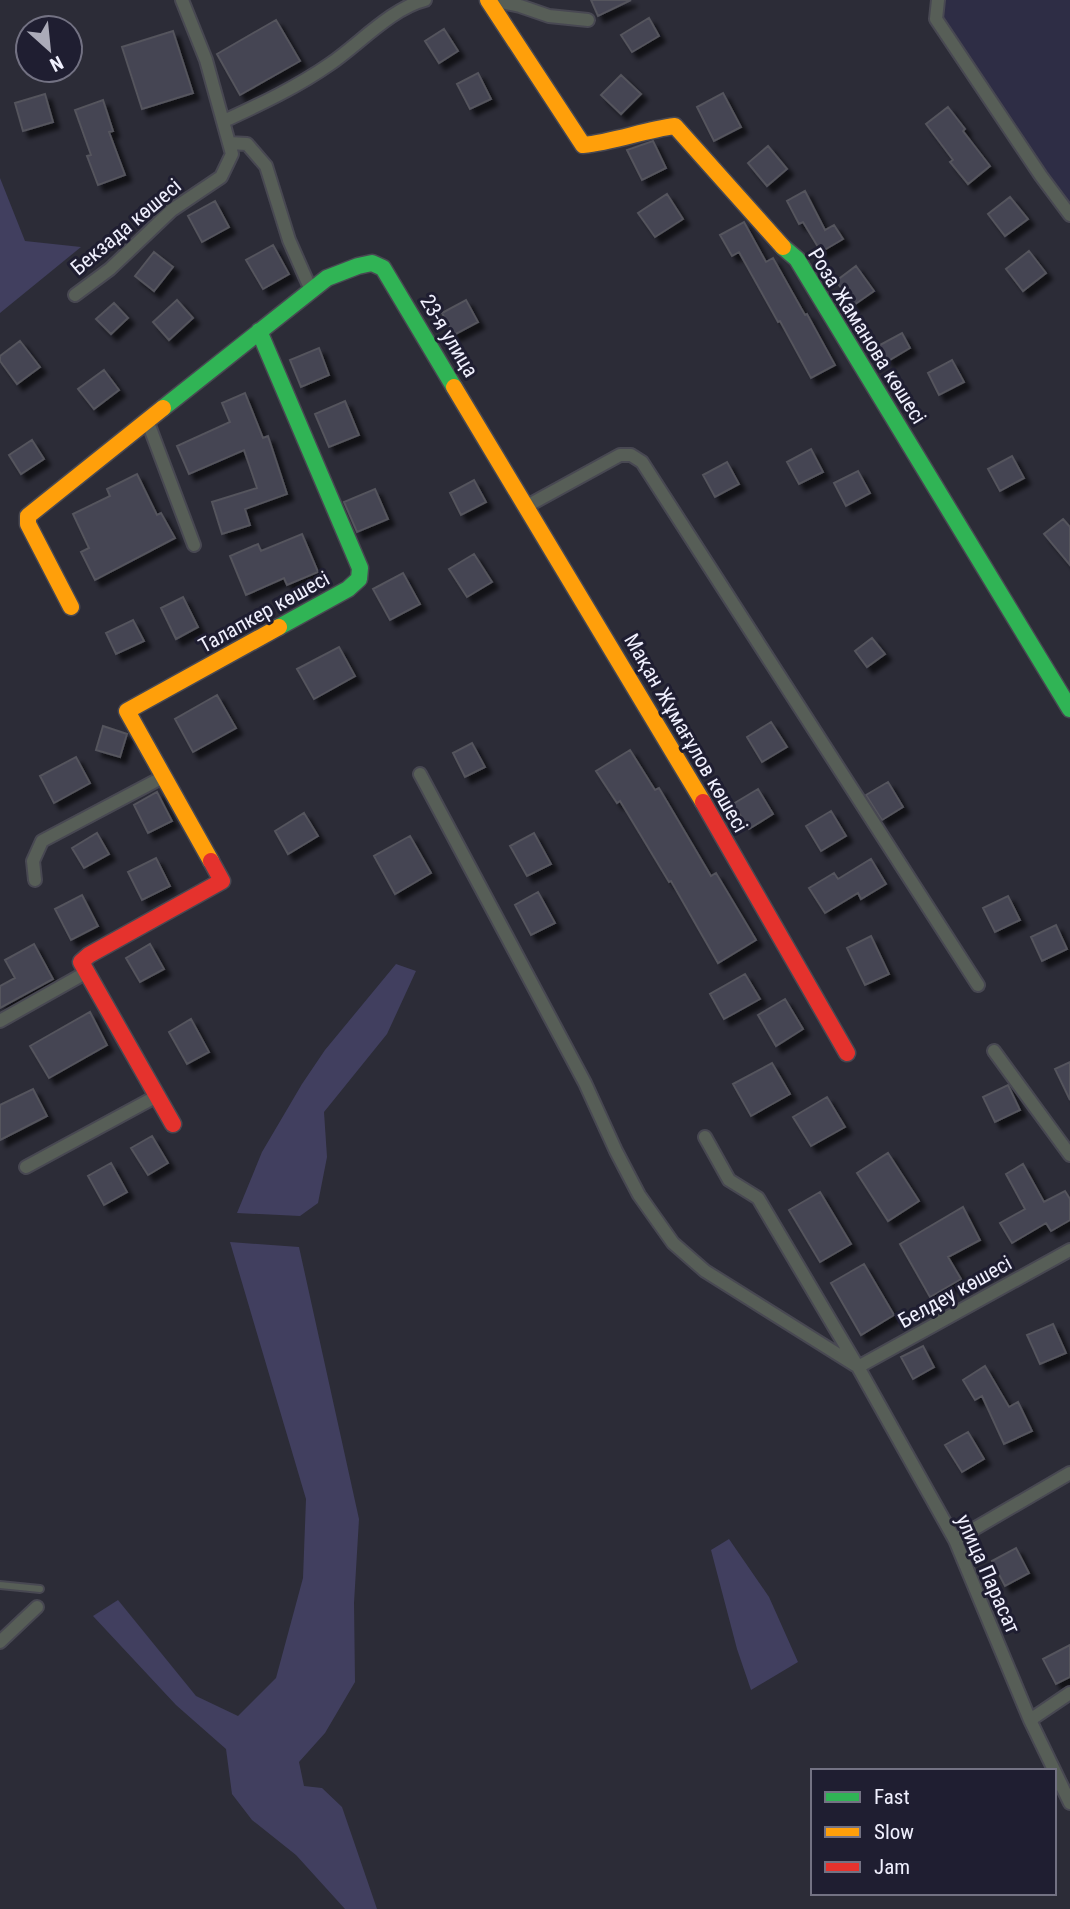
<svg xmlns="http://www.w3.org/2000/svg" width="1070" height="1909" viewBox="0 0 1070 1909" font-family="'Roboto Condensed',sans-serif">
<defs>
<filter id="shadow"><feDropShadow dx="6" dy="6" stdDeviation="2" flood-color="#0009"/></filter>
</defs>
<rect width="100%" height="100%" fill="#2c2c37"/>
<path fill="#2e2d45" d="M944,0H1070V204L940,19Z"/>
<path fill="#413f5f" d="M0,178L25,241L81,247L0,313Z
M396,964L416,971L387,1034L324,1112L327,1157L318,1203L300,1216L237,1213L262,1152L302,1084L325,1050Z
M230,1242L299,1247L359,1519L354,1603L355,1682L325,1733L299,1762L304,1786L322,1788L342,1807L377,1909H345L296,1855L252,1820L232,1794L226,1749L176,1705L93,1616L118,1600L196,1696L238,1716L276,1678L303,1578L306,1499Z
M729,1539L769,1597L798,1662L751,1690L737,1649L711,1550Z"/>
<path fill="#454453" stroke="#54545d" stroke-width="2" filter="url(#shadow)" d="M591,0H631L598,16Z
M649,18L659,36L632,52L621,35Z
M276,20L300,61L240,95L217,54Z
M444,29L458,51L439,63L425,41Z
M173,31L193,93L142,109L122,47Z
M478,73L491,99L470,109L457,84Z
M621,75L641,94L621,114L601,95Z
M723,93L741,127L714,141L697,107Z
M45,94L53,122L23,131L15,103Z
M103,100L113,131L109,132L125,175L98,185L87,156L91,155L75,110Z
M948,107L965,129L963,131L990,166L968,184L950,162L953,160L926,124Z
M653,141L666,168L642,180L627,150Z
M768,146L787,169L767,186L748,163Z
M805,191L825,230L834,225L843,239L821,252L803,222L799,224L787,201Z
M667,194L683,219L655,237L638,213Z
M1010,197L1028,219L1005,236L988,214Z
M215,201L229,227L202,242L188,216Z
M744,222L766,262L773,258L805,315L807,314L835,365L811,378L780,321L778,322L739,252L732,256L720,235Z
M273,245L289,274L263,289L246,260Z
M1029,251L1046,273L1023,291L1006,269Z
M154,252L173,267L154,291L135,276Z
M856,266L874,291L854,305L836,281Z
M177,300L193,318L169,340L153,322Z
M466,300L478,322L454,335L442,313Z
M114,303L128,318L111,334L96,319Z
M902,333L910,348L888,361L880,345Z
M20,341L40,367L17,384L0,361V356Z
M319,348L329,375L301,387L290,360Z
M952,360L964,382L939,395L928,373Z
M104,370L119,390L94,409L78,389Z
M245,393L263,438L268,436L287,494L245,509L250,525L222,534L212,502L257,488L244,450L189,474L177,446L230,422L222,403Z
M345,401L359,435L329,447L315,414Z
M32,440L44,459L21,474L9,455Z
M811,449L823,472L799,484L787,462Z
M1012,456L1024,478L1000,491L988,469Z
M727,462L739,484L715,497L703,475Z
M858,471L870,493L846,506L834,483Z
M137,474L157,515L161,513L175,538L95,580L81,552L89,548L73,514L110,496L107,489Z
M474,480L486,502L461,515L450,493Z
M375,489L388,519L357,532L344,502Z
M1063,519L1070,527V565L1044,534Z
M302,534L318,572L287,585L284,578L246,595L230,556L258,544L261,551Z
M474,554L492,582L467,597L449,569Z
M403,573L420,604L390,620L373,589Z
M183,597L198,627L176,639L161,608Z
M133,620L144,641L116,654L106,633Z
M872,638L885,654L867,667L855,651Z
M339,647L355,676L314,699L297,669Z
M217,695L236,728L193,752L175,719Z
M771,722L787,747L762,762L747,737Z
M103,726L127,734L120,757L96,750Z
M472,743L485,767L465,777L453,753Z
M630,750L655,790L659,788L711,876L716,873L756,940L718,963L671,881L669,882L620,801L617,803L596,771Z
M76,757L90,783L54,803L40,776Z
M888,782L903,807L882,820L866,795Z
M758,789L773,814L749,829L733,804Z
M157,792L172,821L148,833L134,805Z
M831,811L846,836L821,851L806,826Z
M304,813L318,836L288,854L275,831Z
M97,833L109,854L84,868L72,848Z
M534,833L551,864L527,876L510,846Z
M410,836L431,873L395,894L374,856Z
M156,858L170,886L142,900L128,872Z
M871,859L886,884L861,899L858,893L825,913L809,888L834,873L838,879Z
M538,892L555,923L531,935L515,905Z
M82,895L98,926L71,940L55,909Z
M1008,896L1020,920L995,932L983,908Z
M1056,925L1067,949L1042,961L1031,937Z
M871,936L889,974L865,985L847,948Z
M34,944L53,979L0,1008V986L15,978L5,960Z
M150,944L164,969L140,982L126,958Z
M745,974L760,999L724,1019L710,994Z
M785,999L803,1029L776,1046L758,1015Z
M90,1012L107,1045L49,1078L30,1046Z
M191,1019L209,1052L187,1064L169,1032Z
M1070,1062V1100L1055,1069Z
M772,1063L790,1094L751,1116L733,1084Z
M1008,1085L1020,1110L995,1122L983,1097Z
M33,1089L47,1116L0,1140V1105Z
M827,1097L845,1127L811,1146L793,1117Z
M152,1136L168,1163L148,1175L131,1148Z
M888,1153L919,1201L888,1221L857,1173Z
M111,1163L127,1192L104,1205L88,1176Z
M1023,1164L1044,1202L1065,1191L1070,1199V1220L1051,1231L1046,1223L1012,1243L1000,1223L1025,1209L1006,1174Z
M820,1192L851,1244L820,1262L789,1210Z
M963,1207L980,1240L948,1257L961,1279L930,1297L900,1244Z
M864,1264L894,1315L861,1335L831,1283Z
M1053,1324L1066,1353L1040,1364L1027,1335Z
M923,1346L934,1367L913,1379L901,1357Z
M985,1366L1009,1407L1018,1402L1032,1431L1004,1444L982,1396L975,1400L963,1380Z
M968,1432L984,1459L962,1472L945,1445Z
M1016,1548L1029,1573L1005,1586L992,1561Z
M1070,1645V1677L1056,1684L1043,1659Z"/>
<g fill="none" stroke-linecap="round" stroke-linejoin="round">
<g stroke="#484852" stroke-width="10">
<path id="lane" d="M0,1585L40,1589"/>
</g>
<g stroke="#484852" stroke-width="16">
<path id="street" d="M492,0L520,6L549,16L588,20
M938,0L936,19L1041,176L1070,215
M224,121C261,104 297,87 330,64C358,45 392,8 425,0
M229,143L247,144L266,166L289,240L311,290
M75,295L110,269L172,210L221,177L232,154L206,60L182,0
M147,420L194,545
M527,506L620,455H631L642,462L978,985
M420,774L585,1083L616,1151L639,1195L673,1243L705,1271L855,1365
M35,880L33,861L42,841L163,777
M0,1021L87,972
M994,1051L1070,1155
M705,1137L729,1180L758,1198L858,1367L955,1540L1030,1720L1070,1803
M26,1167L157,1096
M858,1367L1070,1250
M955,1540L1070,1473
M0,1642L37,1607
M1030,1720L1070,1693"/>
</g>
<g stroke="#484852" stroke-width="19">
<path id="fast" d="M783,247L797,259L1070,709
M259,331L360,568L359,579L348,589L279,627
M163,408L327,278L358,266L372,263L383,268L454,387"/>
</g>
<g stroke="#484852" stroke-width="19">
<path id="slow" d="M488,0L583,145C614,142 644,130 675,126L783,247
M454,387L703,802
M71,607L28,524V516L163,408
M211,861L127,711L279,627"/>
</g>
<g stroke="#484852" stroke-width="19">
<path id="jam" d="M703,802L847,1053
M173,1124L81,962L89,955L222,881L211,861"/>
</g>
<use href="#lane" stroke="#575e57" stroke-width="6"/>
<use href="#street" stroke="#575e57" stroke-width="12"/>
<use href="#fast" stroke="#30b455" stroke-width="16"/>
<use href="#slow" stroke="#ff9f0a" stroke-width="16"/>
<use href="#jam" stroke="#e5322d" stroke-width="16"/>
</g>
<g text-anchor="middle" stroke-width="6" stroke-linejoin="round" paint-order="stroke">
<g font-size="21" fill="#f0f0fe" stroke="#1f1e31">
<text transform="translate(126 227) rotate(-40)" y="7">Бекзада көшесі</text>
<text transform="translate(449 336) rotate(59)" y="7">23-я улица</text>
<text transform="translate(867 336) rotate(58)" y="7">Роза Жаманова көшесі</text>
<text transform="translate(264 612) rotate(-29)" y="7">Талапкер көшесі</text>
<text transform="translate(686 733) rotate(60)" y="7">Мақан Жұмағұлов көшесі</text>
<text transform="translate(955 1292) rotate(-29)" y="7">Белдеу көшесі</text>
<text transform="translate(988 1574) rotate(66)" y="7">улица Парасат</text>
</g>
</g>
<rect x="811" y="1769" width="245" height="126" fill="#1f1e31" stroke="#737283" stroke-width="2"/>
<rect x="825" y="1792" width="35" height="10" fill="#30b455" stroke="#737283" stroke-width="2"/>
<text x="874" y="1804" font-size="21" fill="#f0f0fe">Fast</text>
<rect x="825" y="1827" width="35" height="10" fill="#ff9f0a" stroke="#737283" stroke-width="2"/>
<text x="874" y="1839" font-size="21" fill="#f0f0fe">Slow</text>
<rect x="825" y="1862" width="35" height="10" fill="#e5322d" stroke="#737283" stroke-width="2"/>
<text x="874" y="1874" font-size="21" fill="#f0f0fe">Jam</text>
<g transform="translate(49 49) rotate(153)"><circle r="33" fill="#1f1e31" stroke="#737283" stroke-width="2"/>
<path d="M0-5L12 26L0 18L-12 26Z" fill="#ababb8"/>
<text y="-10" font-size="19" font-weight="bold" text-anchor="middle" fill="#f0f0fe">N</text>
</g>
</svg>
